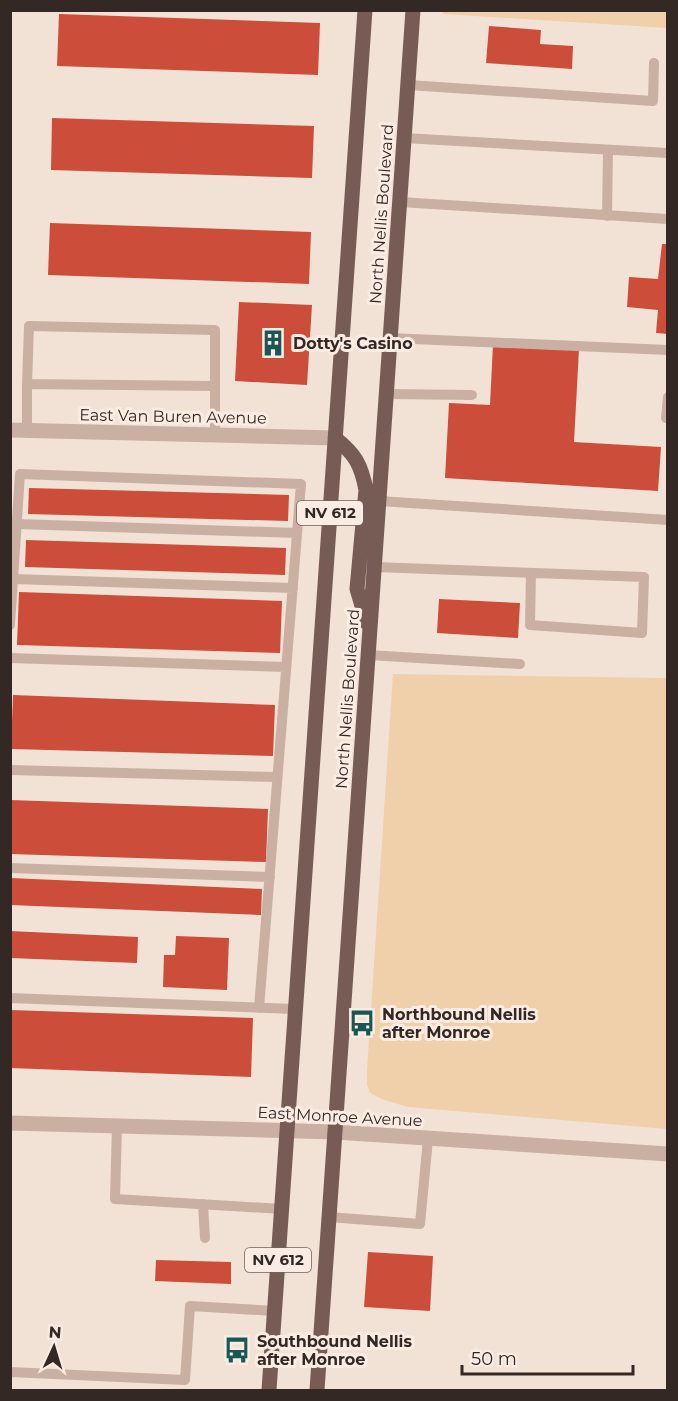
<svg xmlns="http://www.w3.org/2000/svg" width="678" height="1401" viewBox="0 0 678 1401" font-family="Montserrat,sans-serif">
<rect width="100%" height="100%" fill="#f2e2d6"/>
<path fill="#f0d0aa" d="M443,11H667V28L443,14Z
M393,674L667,678V1129L408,1107L384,1100L370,1093L367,1085V1070Z"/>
<path fill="#cc4d3a" d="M59,14L320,23L318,75L57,66Z
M489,26L541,30L540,44L573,46L572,69L486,63Z
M52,118L314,126L312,178L51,170Z
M50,223L311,232L309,284L48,275Z
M662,244H668V334L656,333L658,310L627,307L629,277L658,279Z
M239,302L312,305L307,385L235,381Z
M493,344L579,349L574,442L661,447L658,491L445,478L449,403L490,405Z
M29,488L289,495L288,521L28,514Z
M26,540L286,548L285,575L25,567Z
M19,592L282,601L280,653L17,645Z
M439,599L520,603L518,638L437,633Z
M13,695L275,705L273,756L11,749Z
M10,800L268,809L266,862L10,854Z
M10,878L262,889L261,915L10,905Z
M10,931L138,937L137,963L10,958Z
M176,936L229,938L227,990L163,987L164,955H175Z
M10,1010L253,1018L251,1077L10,1068Z
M368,1252L433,1256L430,1311L364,1307Z
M156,1260L231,1262V1284L155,1281Z"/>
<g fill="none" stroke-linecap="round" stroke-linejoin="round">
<path stroke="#cab0a2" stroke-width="10" d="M408,85L653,101L654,63
M404,138L668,153
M400,202L668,219
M607,216L608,150
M390,338L668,350
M215,386L27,384L29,326L215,330V435
M386,394L472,395
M666,418L668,397
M27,430V384
M379,501L668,520
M17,524L297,533
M375,567L644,577L642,633L530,625L531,573
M13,579L293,588
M10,625L20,474L301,484L259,1008
M368,655L520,664
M10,658L286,667
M10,770L277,777
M10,868L270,877
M10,998L295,1009
M117,1126L115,1199L282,1209
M203,1204L205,1238
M329,1217L420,1224L428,1139
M10,1372L185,1380L190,1306L275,1311"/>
<path stroke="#cab0a2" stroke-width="15" d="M10,430L335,438"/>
<path stroke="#cab0a2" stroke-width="15" d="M10,1123L335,1132L668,1154"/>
<path stroke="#775c55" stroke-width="15" d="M335,438C355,454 361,464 366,490L357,589L367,623
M269,1390L365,10
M317,1390L413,10"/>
</g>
<defs>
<g id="building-bare" transform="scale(2.07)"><path d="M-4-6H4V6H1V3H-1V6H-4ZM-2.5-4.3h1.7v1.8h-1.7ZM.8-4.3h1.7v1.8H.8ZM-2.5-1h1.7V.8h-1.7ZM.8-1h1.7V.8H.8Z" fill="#195754" stroke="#faece2" stroke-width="2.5" paint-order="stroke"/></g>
<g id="bus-bare" transform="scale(2.07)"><path d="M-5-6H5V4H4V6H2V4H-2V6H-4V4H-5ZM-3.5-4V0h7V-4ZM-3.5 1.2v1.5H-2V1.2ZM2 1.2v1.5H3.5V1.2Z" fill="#195754" stroke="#faece2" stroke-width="2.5" paint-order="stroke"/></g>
</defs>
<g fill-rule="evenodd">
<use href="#building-bare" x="273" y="343"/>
<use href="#bus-bare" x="362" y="1023"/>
<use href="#bus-bare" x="237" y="1350"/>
</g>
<g text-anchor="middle" stroke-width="6" stroke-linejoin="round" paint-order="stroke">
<g fill="#faece2" stroke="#6f635e" stroke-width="1.5">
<rect x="297" y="501" width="66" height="24" rx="4.5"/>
<rect x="245" y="1248" width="66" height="24" rx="4.5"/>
</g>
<g font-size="15" font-weight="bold" fill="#342825">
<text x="330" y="518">NV 612</text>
<text x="278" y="1265">NV 612</text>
</g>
<g font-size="16" fill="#342825" stroke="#faece2">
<text transform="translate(381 214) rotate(-86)" y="6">North Nellis Boulevard</text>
<text transform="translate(173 416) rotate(1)" y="6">East Van Buren Avenue</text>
<text transform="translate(347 699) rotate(-86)" y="6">North Nellis Boulevard</text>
<text transform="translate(340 1116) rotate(3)" y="6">East Monroe Avenue</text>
</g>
<g font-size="16" font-weight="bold" fill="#342825" stroke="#faece2" text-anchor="start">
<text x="293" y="349">Dotty's Casino</text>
<text x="382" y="1020">Northbound Nellis<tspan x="382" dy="18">after Monroe</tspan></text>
<text x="257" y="1347">Southbound Nellis<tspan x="257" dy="18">after Monroe</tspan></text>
</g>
</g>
<rect width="678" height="1401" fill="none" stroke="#342825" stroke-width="24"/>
<g transform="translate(54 1347) rotate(4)" stroke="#faece2" stroke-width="4.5" paint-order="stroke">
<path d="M0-4.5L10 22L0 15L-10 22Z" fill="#342825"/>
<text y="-9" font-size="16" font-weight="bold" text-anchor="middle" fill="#342825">N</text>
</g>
<path d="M462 1365v9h171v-9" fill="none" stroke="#342825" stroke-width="3"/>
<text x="471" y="1365" font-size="18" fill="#342825" stroke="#faece2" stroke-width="4.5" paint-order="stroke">50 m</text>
</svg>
